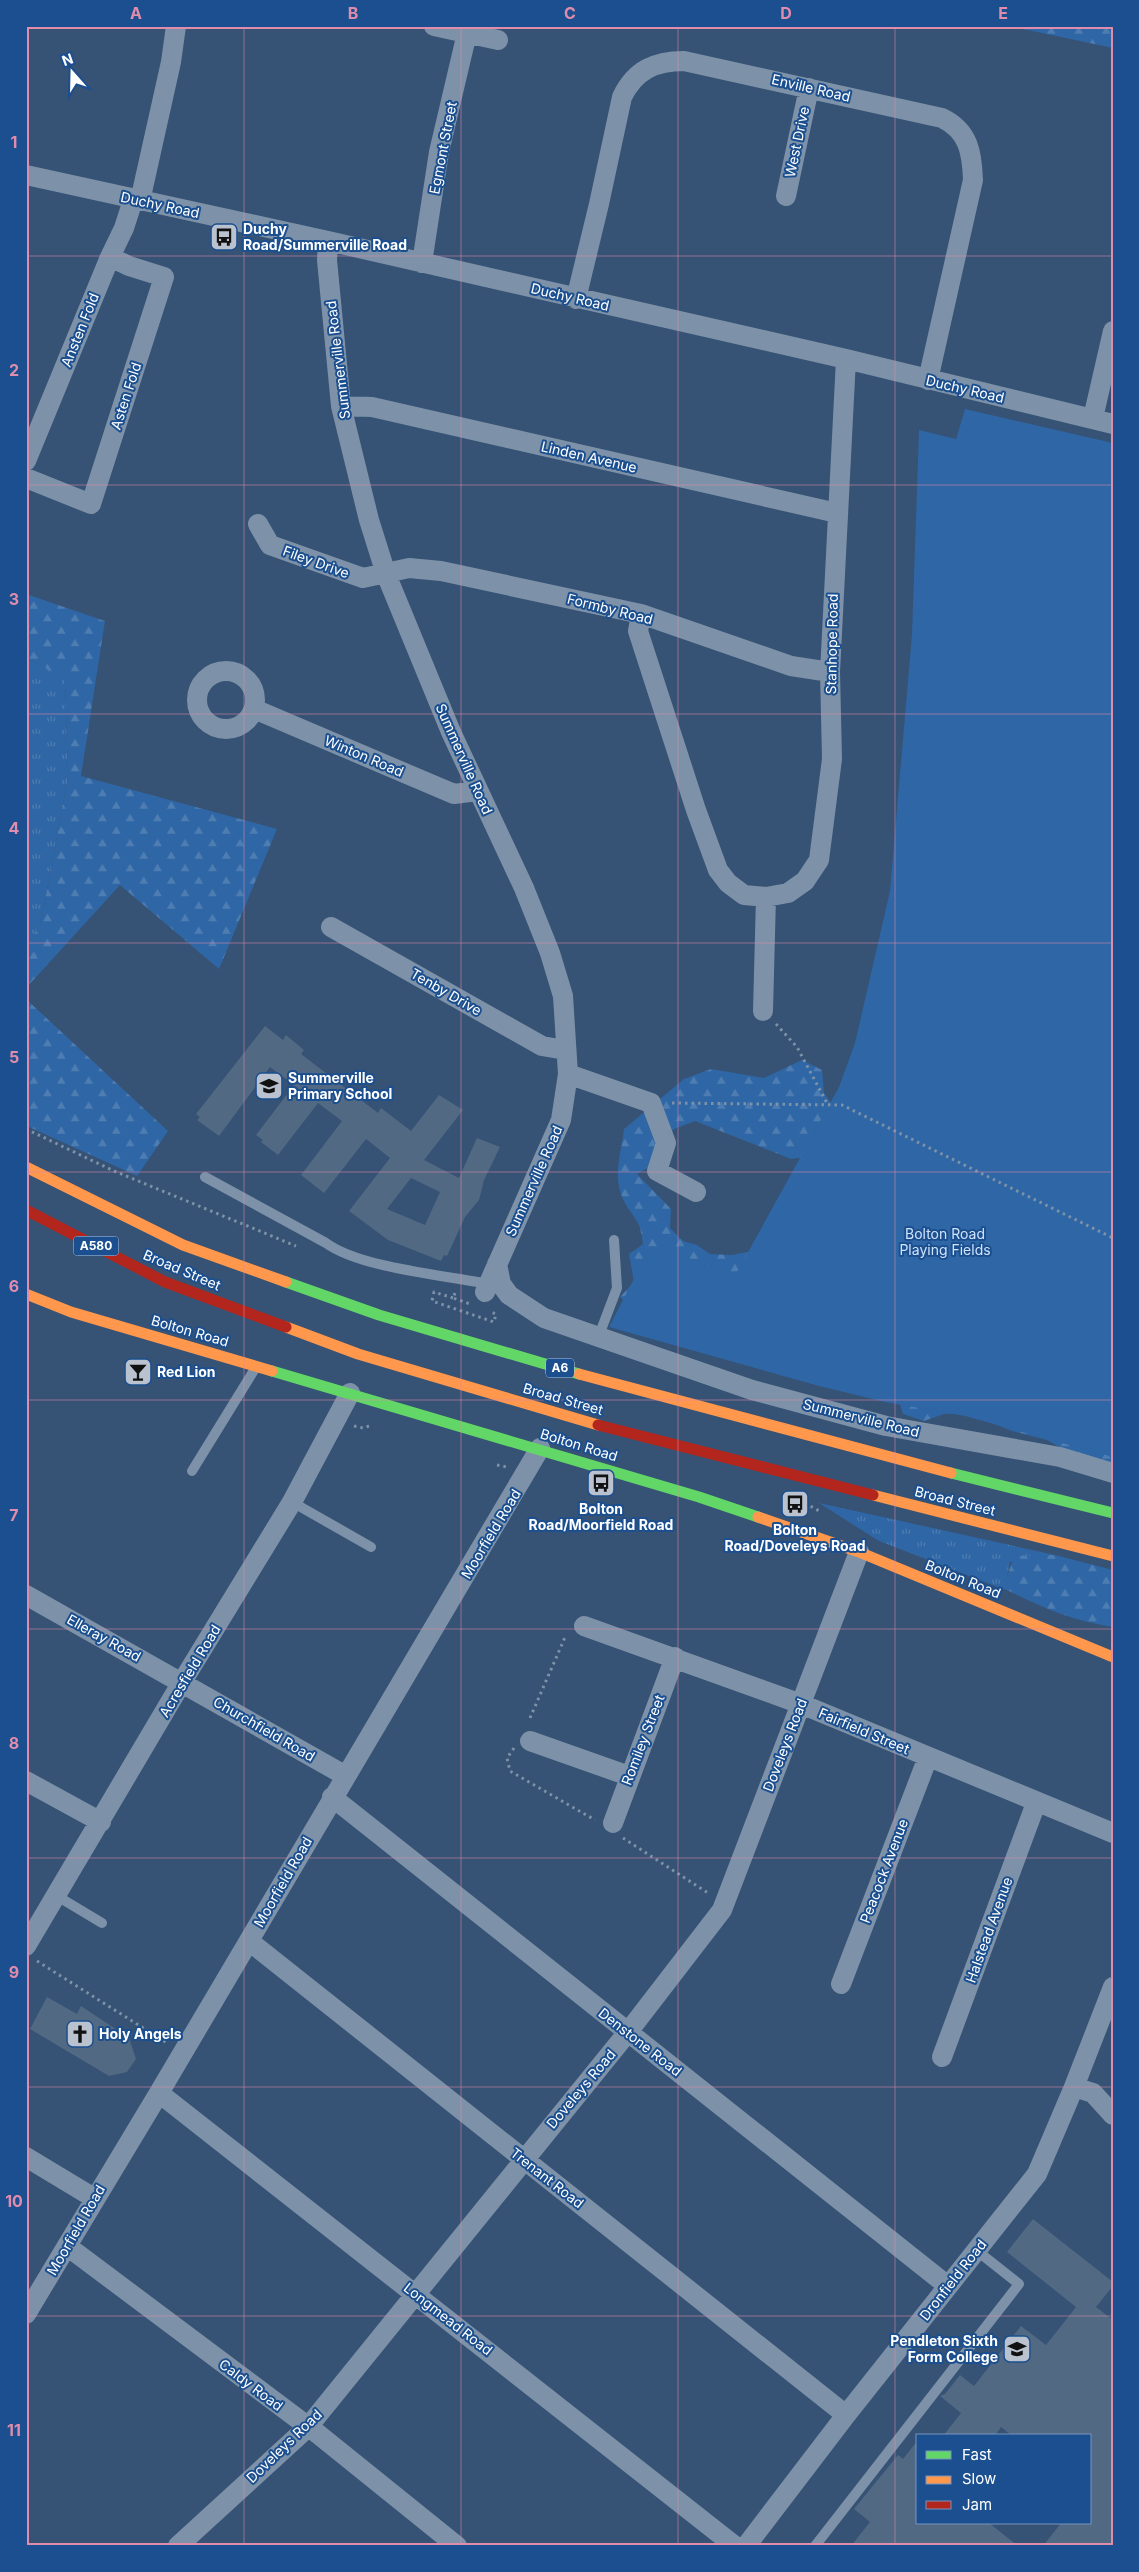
<svg xmlns="http://www.w3.org/2000/svg" width="1139" height="2572" viewBox="0 0 1139 2572" font-family="Inter,sans-serif">
<defs>
<pattern id="grass-tufts" width="24" height="20" patternUnits="userSpaceOnUse" patternTransform="scale(1.25)"><rect width="24" height="20" fill="#2f66a5"/><path d="M3 7l-1-3M5 7V3M7 7l1-3M15 17l-1-3M17 17v-4M19 17l1-3" fill="none" stroke="#4e7db2"/></pattern>
<pattern id="forest-firs" width="22" height="20" patternUnits="userSpaceOnUse" patternTransform="scale(1.25)"><rect width="22" height="20" fill="#2f66a5"/><path d="M5 1l3.5 6h-7zM16 11l3.5 6h-7z" fill="#4e7db2"/></pattern>
</defs>
<rect width="100%" height="100%" fill="#365274"/>
<path fill="url(#grass-tufts)" d="M26,658L65,677L68,778L41,922L26,948Z
M819,1503L1055,1555L1010,1562L1007,1577V1590L1003,1589L879,1541Z"/>
<path fill="url(#forest-firs)" d="M1009,26H1113V48Z
M26,594L105,621L81,776L277,829L219,969L120,885L26,988V948L41,922L68,778L65,678L26,658Z
M26,999L168,1131L137,1176L29,1127L26,1120Z
M802,1060L822,1070L824,1093L840,1116L828,1154L791,1159L695,1121L674,1129L655,1147L653,1165L637,1174L671,1209L670,1228L683,1241L697,1245L710,1254L731,1255L753,1251L1113,1433V1465L1079,1458L1047,1440L1012,1431L967,1413L944,1414L924,1421L903,1414L899,1401L634,1310L620,1297L634,1282L629,1254L643,1244C642,1238 641,1230 639,1225C633,1213 623,1204 620,1191C614,1170 622,1150 624,1129L684,1079L711,1069L764,1078Z
M1055,1555L1113,1570V1627C1076,1622 1040,1607 1007,1590V1577L1014,1556Z"/>
<path fill="#2f66a5" d="M965,409L1113,443V1457L965,1416L885,1402L819,1386L609,1327L651,1246L736,1274L839,1087L855,1043L890,891L912,634L919,430L956,439Z"/>
<path fill="#526984" fill-rule="evenodd" d="M265,1026L283,1040L286,1035L304,1050L301,1054L378,1113L381,1108L411,1131L439,1095L463,1110L424,1160L459,1178L477,1138L500,1147L484,1180L479,1200L465,1217L447,1256L444,1255L441,1261L388,1240L349,1211L390,1158L366,1139L324,1193L301,1175L342,1121L318,1103L278,1155L261,1142L263,1140L256,1135L294,1085L270,1067L219,1136L197,1120L200,1117L196,1114ZM411,1178L440,1192L425,1225L387,1209Z
M47,1997L77,2014L81,2006L129,2038L136,2059L127,2072L109,2076L30,2029Z
M1033,2219L1113,2282V2286L1096,2307L1113,2320V2546H1043L1061,2523H1090V2436H1012L1001,2427L995,2436H943L961,2413L940,2396L945,2394L960,2375L974,2386L1021,2326L1046,2345L1076,2307L1007,2252Z
M918,2440V2523H989L1018,2546H851L870,2522L854,2509L898,2455L903,2459Z"/>
<g fill="none" stroke-linecap="round" stroke-linejoin="round">
<path stroke="#7d92a8" stroke-width="3" stroke-dasharray="2.5 4" stroke-linecap="butt" d="M776,1024L797,1047L828,1105
M672,1103L842,1105L1113,1238
M26,1129L114,1171L296,1246
M455,1293L453,1298L470,1304
M453,1298L434,1292L432,1301L494,1322L496,1314L491,1312
M354,1426L363,1428L372,1425
M497,1465L507,1467
M805,1503L821,1512
M530,1718L566,1635
M514,1748L507,1758L510,1771L595,1820
M623,1838L708,1893
M37,1961L167,2043"/>
<path stroke="#7d92a8" stroke-width="10" d="M205,1177L326,1243C360,1268 444,1275 488,1284
M598,1338L617,1288L614,1240
M192,1471L256,1367
M292,1502L371,1547
M57,1896L102,1923
M815,2546L1019,2284L976,2250"/>
<path stroke="#7d92a8" stroke-width="20" d="M434,26L498,40
M26,175L328,241L846,359L1113,424
M786,196L809,88
M140,201L171,62L176,26
M328,241L327,260L341,406L369,520L386,574L451,732L524,888L550,953L563,996L568,1074L561,1120L485,1292
M422,263L439,152L467,33
M576,299L599,204L622,97C635,70 655,61 684,61L942,118C969,131 972,153 973,180L928,380
M341,406L372,407L837,513
M1093,418L1113,331
M26,461L110,257L124,228L133,200
M26,478L91,504L164,277L129,266L110,257
M258,524L270,545L363,578L409,568L441,571L641,614L791,666L830,672
M641,614L638,631L696,810L718,870L728,883L744,895L766,897L788,893L805,881L819,860L832,759L830,672L846,359
M197 700a29 29 0 1 1 58 0a29 29 0 1 1-58 0Z
M254,709L454,794L477,791
M331,927L542,1046L565,1050
M763,1011L766,897
M568,1074L651,1103L666,1143L657,1171L696,1192
M497,1264L501,1284L509,1295L544,1318L752,1390L886,1426L1060,1457L1113,1473
M26,1595L346,1776
M584,1626L801,1704L1113,1833
M530,1741L629,1776
M26,1781L101,1822
M332,1797L948,2286
M613,1823L675,1657
M249,1941L846,2415
M26,1946L182,1682L292,1502L350,1393
M841,1984L928,1757
M942,2057L1036,1803
M1074,2087L1093,2093L1113,2115
M159,2093L735,2546
M26,2157L94,2198
M67,2246L318,2434L457,2546
M26,2314L159,2093L540,1448
M178,2546L308,2427L628,2032L722,1910L859,1552
M746,2546L846,2415L1037,2174L1074,2087L1113,1987"/>
<path stroke="#63d668" stroke-width="11" d="M272,1371L699,1497L758,1517"/>
<path stroke="#ff974d" stroke-width="11" d="M26,1294L71,1312L272,1371
M286,1327L358,1354L598,1425
M873,1495L1113,1556
M758,1517L859,1552L1113,1657"/>
<path stroke="#b3261e" stroke-width="11" d="M26,1210L165,1282L286,1327
M598,1425L873,1495"/>
<path stroke="#63d668" stroke-width="11" d="M286,1282L379,1315L579,1374
M951,1473L1113,1513"/>
<path stroke="#ff974d" stroke-width="11" d="M26,1167L183,1245L286,1282
M579,1374L951,1473"/>
</g>
<path fill="none" stroke="#e08cad" stroke-width="1" stroke-opacity="0.55" d="M244,26V2546M461,26V2546M678,26V2546M895,26V2546M26,256H1113M26,485H1113M26,714H1113M26,943H1113M26,1172H1113M26,1400H1113M26,1629H1113M26,1858H1113M26,2087H1113M26,2316H1113"/>
<defs>
<g id="bus-square" transform="scale(1.4375)"><rect x="-9" y="-9" width="18" height="18" rx="4" fill="#b9c2ce" stroke="#1b4f8f"/><path d="M-5-6H5V4H4V6H2V4H-2V6H-4V4H-5ZM-3.5-4V0h7V-4ZM-3.5 1.2v1.5H-2V1.2ZM2 1.2v1.5H3.5V1.2Z" fill="#111"/></g>
<g id="school-square" transform="scale(1.4375)"><rect x="-9" y="-9" width="18" height="18" rx="4" fill="#b9c2ce" stroke="#1b4f8f"/><path d="M0-5L7-2L0 1L-7-2ZM-4 1L0 2.5L4 1V4Q0 6-4 4Z" fill="#111"/></g>
<g id="bar-square" transform="scale(1.4375)"><rect x="-9" y="-9" width="18" height="18" rx="4" fill="#b9c2ce" stroke="#1b4f8f"/><path d="M-6-5H6L.8 .8V4.5H3.5V6h-7V4.5H-.8V.8Z" fill="#111"/></g>
<g id="church-square" transform="scale(1.4375)"><rect x="-9" y="-9" width="18" height="18" rx="4" fill="#b9c2ce" stroke="#1b4f8f"/><path d="M-1.2-6h2.4v3.5h3.3v2.4h-3.3V6h-2.4V-.1h-3.3v-2.4h3.3Z" fill="#111"/></g>
<g id="university-square" transform="scale(1.4375)"><rect x="-9" y="-9" width="18" height="18" rx="4" fill="#b9c2ce" stroke="#1b4f8f"/><path d="M0-5L7-2L0 1L-7-2ZM-4 1L0 2.5L4 1V4Q0 6-4 4Z" fill="#111"/></g>
</defs>
<g fill-rule="evenodd">
<use href="#bus-square" x="224" y="237"/>
<use href="#school-square" x="269" y="1086"/>
<use href="#bar-square" x="138" y="1372"/>
<use href="#bus-square" x="601" y="1483"/>
<use href="#bus-square" x="795" y="1504"/>
<use href="#church-square" x="80" y="2034"/>
<use href="#university-square" x="1017" y="2349"/>
</g>
<g text-anchor="middle" stroke-width="4" stroke-linejoin="round" paint-order="stroke">
<g fill="#1b4f8f" stroke="#bbcadd" stroke-width="1">
<rect x="73.5" y="1236.5" width="45" height="19" rx="4"/>
<rect x="546" y="1358.5" width="28" height="19" rx="4"/>
</g>
<g font-size="12" font-weight="bold" fill="#fff">
<text x="96" y="1250">A580</text>
<text x="560" y="1372">A6</text>
</g>
<g font-size="14" fill="#fff" stroke="#1b4f8f">
<text transform="translate(811 88) rotate(13)" y="5">Enville Road</text>
<text transform="translate(797 142) rotate(-78)" y="5">West Drive</text>
<text transform="translate(443 148) rotate(-79)" y="5">Egmont Street</text>
<text transform="translate(160 205) rotate(12)" y="5">Duchy Road</text>
<text transform="translate(570 297) rotate(13)" y="5">Duchy Road</text>
<text transform="translate(80 330) rotate(-68)" y="5">Ansten Fold</text>
<text transform="translate(338 360) rotate(-97)" y="5">Summerville Road</text>
<text transform="translate(965 389) rotate(13)" y="5">Duchy Road</text>
<text transform="translate(126 396) rotate(-72)" y="5">Asten Fold</text>
<text transform="translate(589 457) rotate(13)" y="5">Linden Avenue</text>
<text transform="translate(316 562) rotate(20)" y="5">Filey Drive</text>
<text transform="translate(610 609) rotate(14)" y="5">Formby Road</text>
<text transform="translate(832 644) rotate(-89)" y="5">Stanhope Road</text>
<text transform="translate(364 756) rotate(23)" y="5">Winton Road</text>
<text transform="translate(464 759) rotate(66)" y="5">Summerville Road</text>
<text transform="translate(446 992) rotate(30)" y="5">Tenby Drive</text>
<text transform="translate(534 1181) rotate(-66)" y="5">Summerville Road</text>
<text transform="translate(182 1270) rotate(23)" y="5">Broad Street</text>
<text transform="translate(190 1331) rotate(16)" y="5">Bolton Road</text>
<text transform="translate(563 1399) rotate(16)" y="5">Broad Street</text>
<text transform="translate(861 1418) rotate(14)" y="5">Summerville Road</text>
<text transform="translate(579 1445) rotate(17)" y="5">Bolton Road</text>
<text transform="translate(955 1501) rotate(14)" y="5">Broad Street</text>
<text transform="translate(491 1534) rotate(-59)" y="5">Moorfield Road</text>
<text transform="translate(963 1579) rotate(22)" y="5">Bolton Road</text>
<text transform="translate(104 1638) rotate(29)" y="5">Elleray Road</text>
<text transform="translate(190 1671) rotate(-59)" y="5">Acresfield Road</text>
<text transform="translate(264 1729) rotate(30)" y="5">Churchfield Road</text>
<text transform="translate(864 1731) rotate(23)" y="5">Fairfield Street</text>
<text transform="translate(643 1740) rotate(-69)" y="5">Romiley Street</text>
<text transform="translate(785 1745) rotate(-69)" y="5">Doveleys Road</text>
<text transform="translate(884 1871) rotate(-69)" y="5">Peacock Avenue</text>
<text transform="translate(283 1882) rotate(-60)" y="5">Moorfield Road</text>
<text transform="translate(989 1930) rotate(-70)" y="5">Halstead Avenue</text>
<text transform="translate(640 2042) rotate(38)" y="5">Denstone Road</text>
<text transform="translate(581 2089) rotate(-50)" y="5">Doveleys Road</text>
<text transform="translate(547 2178) rotate(38)" y="5">Trenant Road</text>
<text transform="translate(76 2230) rotate(-60)" y="5">Moorfield Road</text>
<text transform="translate(953 2280) rotate(-52)" y="5">Dronfield Road</text>
<text transform="translate(448 2319) rotate(38)" y="5">Longmead Road</text>
<text transform="translate(251 2385) rotate(37)" y="5">Caldy Road</text>
<text transform="translate(284 2446) rotate(-44)" y="5">Doveleys Road</text>
</g>
<g font-size="14" font-weight="bold" fill="#fff" stroke="#1b4f8f" text-anchor="start">
<text x="243" y="234">Duchy<tspan x="243" dy="16">Road/Summerville Road</tspan></text>
<text x="288" y="1083">Summerville<tspan x="288" dy="16">Primary School</tspan></text>
<text x="157" y="1377">Red Lion</text>
<text x="601" y="1514" text-anchor="middle">Bolton<tspan x="601" dy="16">Road/Moorfield Road</tspan></text>
<text x="795" y="1535" text-anchor="middle">Bolton<tspan x="795" dy="16">Road/Doveleys Road</tspan></text>
<text x="99" y="2039">Holy Angels</text>
<text x="998" y="2346" text-anchor="end">Pendleton Sixth<tspan x="998" dy="16">Form College</tspan></text>
</g>
<g font-size="14" fill="#cfe3fa" stroke="#1b4f8f">
<text x="945" y="1239">Bolton Road<tspan x="945" dy="16">Playing Fields</tspan></text>
</g>
</g>
<rect width="1139" height="2572" fill="none" stroke="#1b4f8f" stroke-width="55"/>
<rect x="916" y="2434" width="175" height="90" fill="#1b4f8f" stroke="#7695bc"/>
<rect x="926" y="2451" width="25" height="8" fill="#63d668" stroke="#7695bc"/>
<text x="962" y="2460" font-size="15" fill="#ffffff">Fast</text>
<rect x="926" y="2476" width="25" height="8" fill="#ff974d" stroke="#7695bc"/>
<text x="962" y="2484" font-size="15" fill="#ffffff">Slow</text>
<rect x="926" y="2501" width="25" height="8" fill="#b3261e" stroke="#7695bc"/>
<text x="962" y="2510" font-size="15" fill="#ffffff">Jam</text>
<g transform="translate(72 72) rotate(340)" stroke="#1b4f8f" stroke-width="4" paint-order="stroke">
<path d="M0-4L9 19L0 12L-9 19Z" fill="#ffffff"/>
<text y="-8" font-size="14" font-weight="bold" text-anchor="middle" fill="#ffffff">N</text>
</g>
<rect x="28" y="28" width="1084" height="2516" fill="none" stroke="#e08cad" stroke-width="2"/>
<g font-size="16" text-anchor="middle" font-weight="bold" fill="#e08cad">
<text x="136" y="19">A</text>
<text x="353" y="19">B</text>
<text x="570" y="19">C</text>
<text x="786" y="19">D</text>
<text x="1003" y="19">E</text>
<text x="14" y="148">1</text>
<text x="14" y="376">2</text>
<text x="14" y="605">3</text>
<text x="14" y="834">4</text>
<text x="14" y="1063">5</text>
<text x="14" y="1292">6</text>
<text x="14" y="1521">7</text>
<text x="14" y="1749">8</text>
<text x="14" y="1978">9</text>
<text x="14" y="2207">10</text>
<text x="14" y="2436">11</text>
</g>
</svg>
